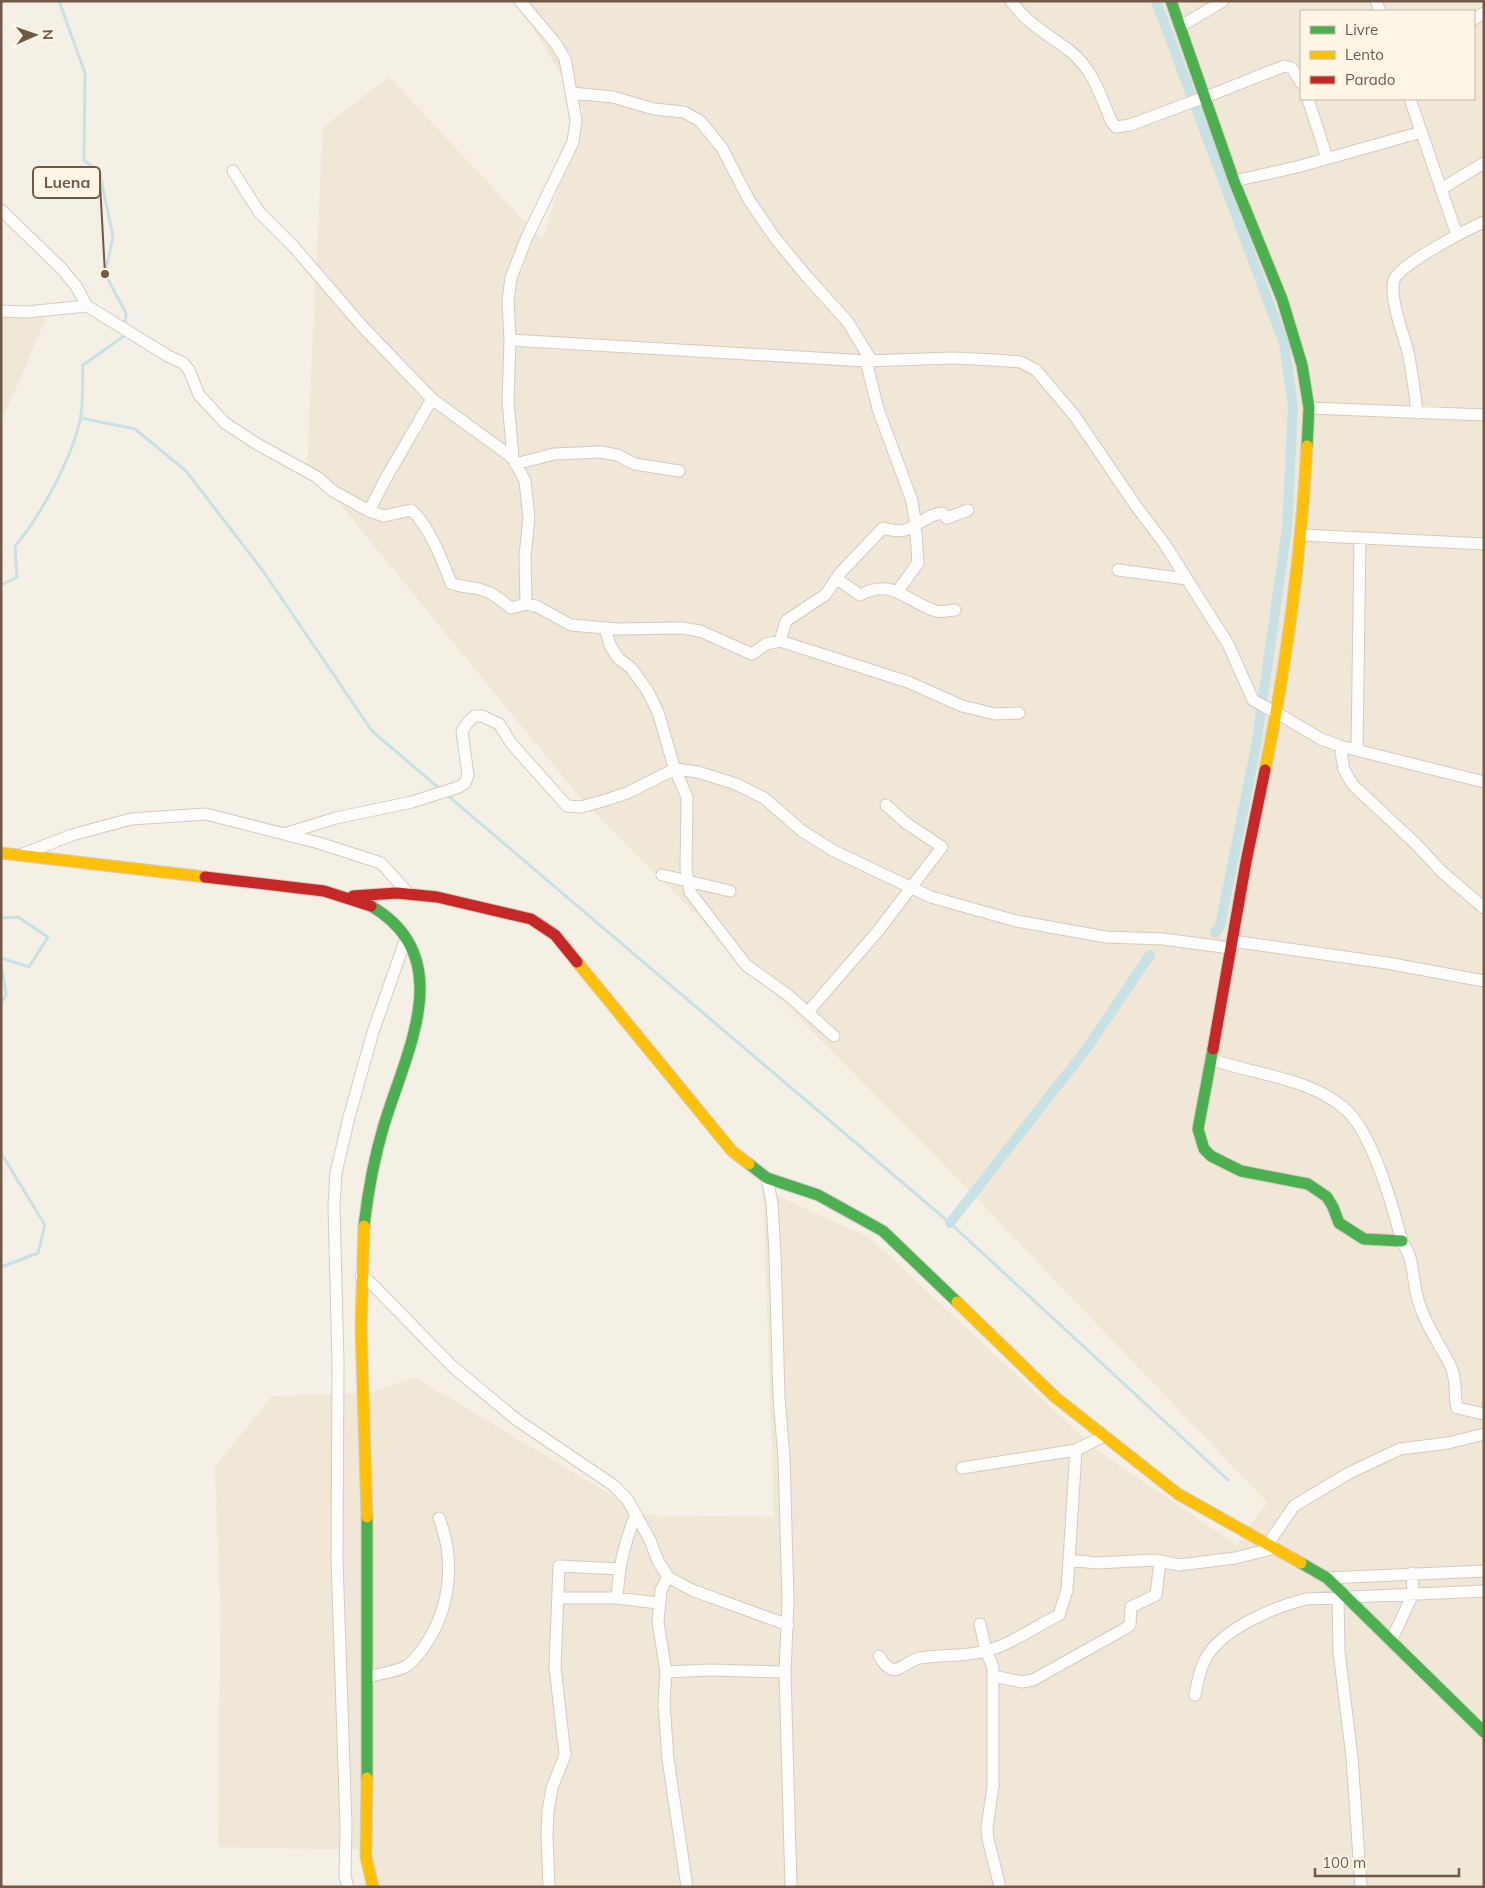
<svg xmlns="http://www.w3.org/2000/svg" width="1485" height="1888" viewBox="0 0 1485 1888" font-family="Mulish,sans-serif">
<rect width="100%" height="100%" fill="#f5f0e6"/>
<path fill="#f1e7d6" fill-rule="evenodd" d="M516,1H1484V1887H373V1850L218,1847L220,1605L215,1467L272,1396L370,1393L414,1377L645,1515L774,1517L763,1189L870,1238L1099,1452L1237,1545L1267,1502L932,1152L582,800L307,464L323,127L389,77L542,240L583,111ZM1301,11H1474V99H1301Z
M1,312L46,318L1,423Z"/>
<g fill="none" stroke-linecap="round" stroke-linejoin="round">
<path stroke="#c8e1e5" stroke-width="3" d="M59,1L85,73L84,160L100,174L113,237L105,274L126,313L125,327
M81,418L135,429L186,471L263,571L372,731L440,789
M1,585L17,577L15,546C40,517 72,458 80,420C84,402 82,383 83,365L124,336V333
M447,795L950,1223L1228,1480
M1,918L18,917L48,937L29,967L1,958
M1,962L6,995L1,1003
M1,1153L45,1225L38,1253L1,1267"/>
<path stroke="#c8e1e5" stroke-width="10" d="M1156,1L1284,344L1293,406L1287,528L1256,746L1220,926L1215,933
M950,1223L1087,1048L1150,955"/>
<g stroke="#d3cbc1" stroke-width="13">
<path id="street" d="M520,1L556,44L565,59L576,120L573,142L526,239L511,278L508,301L510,340L508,401L513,458L525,481L529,518L525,556L526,604
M1011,1C1027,24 1049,35 1070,51C1092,68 1101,96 1111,121L1116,127L1130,125L1205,97
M1376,1L1380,11
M1474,19L1484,13
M1181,26L1223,1
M571,93L613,97L654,109L684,112L700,121L722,148L749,200L775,238L808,278L847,321L871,360
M1206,97L1284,66L1292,68L1301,83
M1308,99L1327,158
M1410,99L1457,235
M233,171L259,212L294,247L362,326L432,399L513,458
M1234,181L1297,167L1422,132
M1441,189L1484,163
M1,210L61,268L76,286L87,306L168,356L183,363L189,370L199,395L225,423L257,444L317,477L333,491L369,511L384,516L411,510C429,525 443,562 451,583C461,588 469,586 479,589C492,592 501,600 511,608L526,604L536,606L571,625L617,629L682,628L700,631L752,654L766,644L780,641L908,682L962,706L995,714L1019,713
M1,311L27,312L87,306
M510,340L866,361L953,358L994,360L1021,362L1036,370L1074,415L1136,506L1164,543L1228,644L1253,700L1276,713
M866,361L878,409L912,501L915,520L918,563L897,592
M1309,408L1484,415
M1417,413C1415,393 1412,372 1408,352C1403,333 1389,298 1394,280C1400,264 1466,230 1484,222
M515,464L554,454L601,452L617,455L635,464L679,471
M369,511L386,478L432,399
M1302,535L1484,544
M1118,570L1187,579
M837,579L860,595C893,577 906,602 936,611C941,613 949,610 955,610
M605,628L610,645L618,658L631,668L647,690L658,712L674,767L687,797L686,869L690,892L746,965L788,995L834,1036
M780,641L786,621L825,595L842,571L883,528C917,538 915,517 942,513L947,518L968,510
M1277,713L1321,739L1340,746L1484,782
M1340,746L1344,770L1353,785L1416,844L1441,871L1484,908
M1357,750L1360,538
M284,834L336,818L412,802L459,787L465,783L468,775L462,731L468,722L475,716H482L499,724L511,743L567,806L581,807L606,800L627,793L675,769L698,772L736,784L764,798L802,831L834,851L931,897L1016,921L1106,937L1163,939L1230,948
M23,854L72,835L131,819L206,814L319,843L381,863L409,894
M662,875L730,891
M1232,941L1387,963L1484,981
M808,1012L878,931L942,847L906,823L886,805
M1211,1059C1254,1075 1308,1077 1344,1108C1372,1131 1392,1204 1401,1238C1404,1247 1410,1253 1411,1262C1414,1275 1414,1287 1418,1300C1425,1325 1440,1344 1451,1367C1457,1380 1454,1394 1457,1408L1484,1414
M767,1178L772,1203L775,1254L779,1398L784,1457L788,1601L785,1672L791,1887
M361,1276L372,1284L453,1367L517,1420L613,1485L627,1499L650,1540L658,1561L668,1577L692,1590L788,1625
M962,1468L1076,1450L1104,1436
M1268,1544L1294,1506L1349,1473L1400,1449L1448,1443L1484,1434
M1069,1560L1076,1450
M668,1577L661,1590L658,1622L666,1672L664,1704L668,1759L687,1887
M1327,1578L1484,1571
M1338,1597L1339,1652L1352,1757L1361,1887
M559,1598H617L658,1603
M617,1598C619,1566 624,1544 636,1514
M980,1624L986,1651L993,1667V1786L987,1828L988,1839L1000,1887
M1391,1641L1413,1594L1412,1573
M879,1656C895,1683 901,1662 920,1658C942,1654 964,1657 986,1651C1010,1645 1036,1626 1059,1615L1067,1590L1069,1560L1096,1563L1155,1560L1179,1565L1235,1558L1275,1548
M666,1672L711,1670L785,1672
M993,1676L1022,1682L1033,1680L1126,1628L1130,1625L1131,1607L1156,1595L1160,1561
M367,1677C379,1674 394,1672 405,1667C412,1663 419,1654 424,1647C450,1610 456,1561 439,1518
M1195,1695C1197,1684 1199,1672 1204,1662C1218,1630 1274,1607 1306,1599L1484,1591
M348,1887L345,1876L346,1825L337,1561L338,1363L334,1206L336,1173L349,1117L373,1032L406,938
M549,1887L547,1836L548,1811L552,1788L565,1755L555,1667L559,1566L619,1569"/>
</g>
<g stroke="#d5cdc3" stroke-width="13">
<path id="fast" d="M1171,1L1234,181L1282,299L1302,365L1309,408L1307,446
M1213,1049L1198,1129L1204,1149L1211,1156L1241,1171L1308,1184L1327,1197L1333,1207L1339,1223L1364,1239L1402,1241
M749,1164L767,1178L818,1195L883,1231L957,1302
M364,1226C368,1191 374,1158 384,1125C406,1052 459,957 371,906
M1301,1563L1327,1578L1484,1732
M367,1778V1517"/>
</g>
<g stroke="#d5cdc3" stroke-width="13">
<path id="slow" d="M1265,770C1287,663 1301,555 1307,446
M1,853L205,877
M577,962L732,1151L749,1164
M364,1226L361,1328L367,1517
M957,1302L1055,1397L1178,1494L1301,1563
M367,1778L366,1857L373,1887"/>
</g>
<g stroke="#d5cdc3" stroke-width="13">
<path id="jam" d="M205,877L324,891L371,906
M353,896L397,893L437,897L531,919L555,935L577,962
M1213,1049L1246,862L1265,770"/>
</g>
<use href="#street" stroke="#fefdfb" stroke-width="11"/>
<use href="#fast" stroke="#4caf50" stroke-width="11"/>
<use href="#slow" stroke="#ffc107" stroke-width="11"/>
<use href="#jam" stroke="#c62828" stroke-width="11"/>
</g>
<path fill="none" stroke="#715948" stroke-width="2" d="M105 274L100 183"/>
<circle fill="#715948" stroke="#fff6e6" stroke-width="2" cx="105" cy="274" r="5"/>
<rect fill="#fff6e6" stroke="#715948" stroke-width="2" x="33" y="167" width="67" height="31" rx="5"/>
<g font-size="16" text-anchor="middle" font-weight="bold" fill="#715948">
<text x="67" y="188">Luena</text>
</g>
<rect width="1485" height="1888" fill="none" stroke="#715948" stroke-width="5"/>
<rect x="1300" y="10" width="175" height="90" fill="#fff6e6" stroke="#c6b7a7"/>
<rect x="1310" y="26" width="25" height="8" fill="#4caf50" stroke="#c6b7a7"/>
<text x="1345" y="35" font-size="15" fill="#715948">Livre</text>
<rect x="1310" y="51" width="25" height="8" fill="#ffc107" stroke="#c6b7a7"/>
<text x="1345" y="60" font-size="15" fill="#715948">Lento</text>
<rect x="1310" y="76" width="25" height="8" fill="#c62828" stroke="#c6b7a7"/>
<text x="1345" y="85" font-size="15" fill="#715948">Parado</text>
<g transform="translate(35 35) rotate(88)" stroke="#fff6e6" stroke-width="4" paint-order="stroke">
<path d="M0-4L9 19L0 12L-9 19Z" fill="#715948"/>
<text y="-8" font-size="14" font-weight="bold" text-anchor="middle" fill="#715948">N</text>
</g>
<path d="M1315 1868v8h144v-8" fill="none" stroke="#715948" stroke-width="2.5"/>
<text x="1322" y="1868" font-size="15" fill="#715948" stroke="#fff6e6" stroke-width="4" paint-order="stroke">100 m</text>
</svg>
